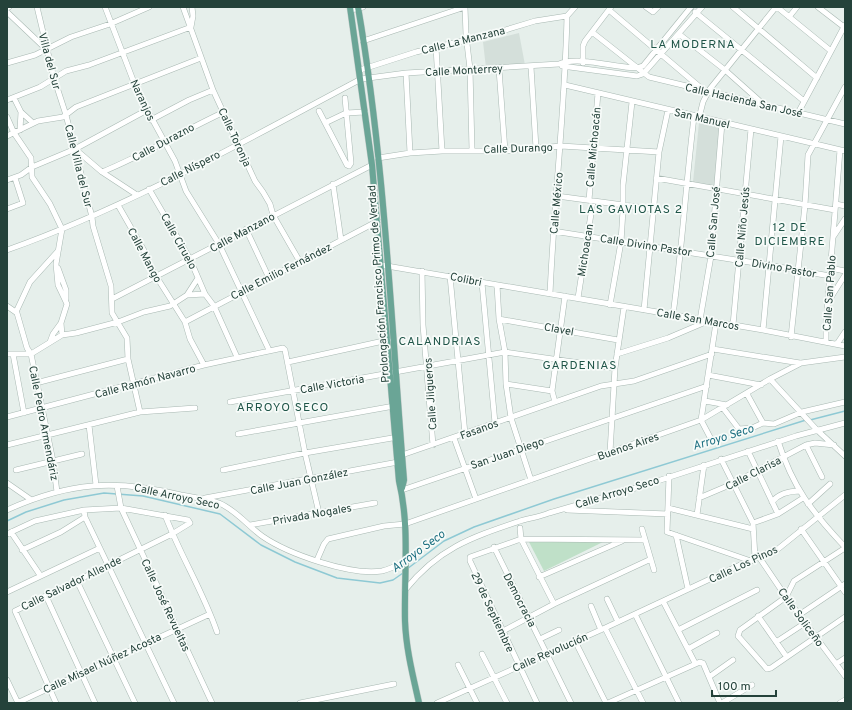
<svg xmlns="http://www.w3.org/2000/svg" width="852" height="710" viewBox="0 0 852 710" font-family="Overpass,sans-serif">
<rect width="100%" height="100%" fill="#e6efeb"/>
<path fill="#d4dfda" d="M519,33L525,65L486,68L483,42Z
M699,123L721,127L716,186L693,182Z"/>
<path fill="#bfe0c8" d="M605,541L544,571L529,542Z"/>
<g fill="none" stroke-linecap="round" stroke-linejoin="round">
<path stroke="#8ec9d4" stroke-width="1.5" d="M810,420L845,411
M7,521L26,512L64,500L104,493L143,496L220,514L261,545L295,562L337,578L380,583L393,580L403,573
M407,569L444,541L474,527L554,499L806,420"/>
<g stroke="#a8b8b2" stroke-width="6">
<path id="minor" d="M37,7L54,78L66,115L92,217L93,226L111,286L112,313L127,338L128,359L140,412
M105,7L138,93L175,161L186,191L219,244L269,350
M183,7L213,90L255,181L263,192L270,204L273,215L300,262
M465,7L466,35L470,69L472,150
M646,7L653,12L658,7
M733,7L817,78
M777,7L831,51
M818,7L844,27
M7,8L9,7
M351,10L363,7
M609,10L701,88
M7,12L46,49
M695,12L804,101
M567,16L575,7
M789,17L797,7
M592,32L649,77L845,124
M679,34L725,70L762,103
M363,41L465,7
M436,47L442,151
M7,63L35,55L71,37L110,24L149,7
M583,63V46L585,41L611,7
M562,66L637,76L643,74L702,7
M531,67L536,148
M499,69L505,151
M360,70L416,52L492,34L535,21L567,16
M406,73L410,153
M565,85L845,151
M14,98L21,112L33,123
M7,100L40,87L66,71L89,65L191,27L193,16L192,7
M319,111L347,165L349,166L351,163L345,98
M798,113L845,25
M7,117L14,133L31,158L32,177L50,204L62,229L56,264L58,285L67,304L61,323L62,335
M699,118L703,102L709,90L776,7
M151,120L189,100L213,90
M325,123L346,113L365,112
M20,130L21,112
M7,136L38,121L63,117L76,107L201,58
M75,149L102,172L137,195
M378,158L410,153L442,151H505L561,146L659,152
M102,172C144,155 183,131 224,112
M656,178L835,210
M7,180L21,175L32,167L75,149L147,110
M333,184L341,240
M149,189L190,259L205,294L214,306L237,357
M557,196L653,209
M589,200L598,93
M836,204L845,206
M118,205L146,254L149,265L185,322L190,339L204,365
M7,209L23,203L15,178
M246,229L269,278
M553,231L768,265L830,276
M833,237L845,219
M7,250C131,206 246,140 361,79L406,73L559,64C582,54 630,73 643,66L691,7
M381,265L763,330L845,346
M58,268L66,290V299
M830,268L845,271
M422,271L423,325L433,445
M450,276L465,434
M482,283L495,423
M497,285L499,319L505,352L506,384L511,418L531,480
M550,294C554,201 565,109 567,16
M187,295L205,294
M578,298L593,201
M112,299L372,165
M828,302L845,275
M610,305L621,242L623,210V185L632,102
M7,306L17,313L27,348L31,354
M644,310L659,152L668,110
M16,312L30,282L58,251
M673,315C682,249 686,183 694,117
M499,319L618,340
M700,320L711,256L722,123
M185,322L378,221
M733,325L751,129
M763,330L781,136
M791,337L805,205L808,155L845,87
M826,341V323L840,150
M50,342L53,334L61,323
M837,344L845,332
M713,349L800,363
M7,354H31L62,335L76,333L118,322L144,312L170,306L187,295L198,278
M13,354L24,413
M31,354L53,461L57,492
M617,354L668,338L708,321
M288,362L388,340
M708,375L761,385
M770,379L817,430L845,456
M36,383L128,359
M506,384L552,391
M747,394L763,423
M705,401L727,405
M230,402L505,352L615,368
M555,402L552,391L565,296
M723,408L739,429L752,428L763,423L774,424L802,412L845,402
M7,417L204,365L283,348L285,350L305,453L319,513
M701,420L716,323
M701,420L712,441
M89,425L96,485
M238,434L394,406
M454,438L476,499
M778,441C793,488 812,512 845,547
M7,445L140,412L195,408
M806,445L822,477
M748,451L778,514
M610,452L615,368L624,307
M402,455L601,386L634,381L712,354
M721,459L753,523L755,558
M16,470L82,454
M223,470L305,453L398,437
M669,476L667,532L751,561
M7,483L30,499
M117,486L121,508L212,703
M402,490L707,386
M205,498L398,462
M699,498L732,484L806,445L815,443L834,445
M772,502C779,493 789,491 800,491
M808,504L830,484
M668,508L753,529
M7,510C69,482 115,479 181,495C193,497 207,499 219,503C236,510 248,526 262,536C288,554 351,576 382,571C390,569 398,565 405,561
M84,510L85,517L174,703
M567,510L668,514
M165,515C180,555 203,591 217,632
M697,515L704,465
M753,523L778,514L803,498
M250,525L375,503
M520,528L521,539L554,604
M642,529L654,570
M801,529L845,592
M11,532L40,575
M7,534L35,521L84,510L121,508L188,520L190,523L172,534L15,611L56,703
M676,535L688,589
M494,547L571,703
M845,548L794,581L786,597L740,630L738,636L767,669L771,668L845,617
M22,550L61,532L85,517
M759,557L786,597L845,676
M317,560L324,544L328,539L384,526L405,524L701,420L770,379L801,363L845,357
M539,577L622,541
M77,581L135,703
M405,590C439,548 470,538 520,521C530,518 539,517 549,513L639,487L796,436L845,423
M7,592L100,548
M46,596L95,703
M607,599L618,622
M663,601L695,663
M591,606L601,630
M635,614L679,703
M799,615L845,584
M758,616L786,656
M605,628L643,703
M678,630L757,590
M503,631L554,604L651,559
M540,639L559,630
M575,641L606,703
M776,642L805,623
M688,649L717,633
M482,654L507,703
M836,664L845,658
M458,665L477,703
M709,677L733,660
M7,680L18,703
M17,703L210,614
M300,703L394,684
M437,703L605,628L755,558L778,549L845,495
M537,703L470,561V557L521,539L645,540
M608,703L700,662L703,663L720,703
M722,703L752,685
M840,703L845,700"/>
</g>
<g stroke="#c2cac8" stroke-width="7">
<path id="major" d="M350,7L372,165L399,481C410,526 404,575 405,621C406,649 413,676 419,703
M358,7C385,163 391,322 404,480L402,488"/>
</g>
<use href="#minor" stroke="#fff" stroke-width="5"/>
<use href="#major" stroke="#6aa596" stroke-width="6"/>
</g>
<g text-anchor="middle" stroke-width="3.5" stroke-linejoin="round" paint-order="stroke">
<g font-size="11" fill="#24423a" stroke="#f7fbf9">
<text transform="translate(463 40) rotate(-14)" y="4">Calle La Manzana</text>
<text transform="translate(50 61) rotate(75)" y="4">Villa del Sur</text>
<text transform="translate(464 70) rotate(-3)" y="4">Calle Monterrey</text>
<text transform="translate(143 100) rotate(65)" y="4">Naranjos</text>
<text transform="translate(744 100) rotate(13)" y="4">Calle Hacienda San José</text>
<text transform="translate(702 118) rotate(13)" y="4">San Manuel</text>
<text transform="translate(235 137) rotate(65)" y="4">Calle Toronja</text>
<text transform="translate(163 142) rotate(-28)" y="4">Calle Durazno</text>
<text transform="translate(593 147) rotate(-85)" y="4">Calle Michoacán</text>
<text transform="translate(518 148) rotate(-2)" y="4">Calle Durango</text>
<text transform="translate(79 166) rotate(76)" y="4">Calle Villa del Sur</text>
<text transform="translate(190 168) rotate(-27)" y="4">Calle Níspero</text>
<text transform="translate(556 203) rotate(-85)" y="4">Calle México</text>
<text transform="translate(713 222) rotate(-85)" y="4">Calle San José</text>
<text transform="translate(742 227) rotate(-85)" y="4">Calle Niño Jesús</text>
<text transform="translate(242 232) rotate(-28)" y="4">Calle Manzano</text>
<text transform="translate(179 241) rotate(61)" y="4">Calle Ciruelo</text>
<text transform="translate(646 245) rotate(9)" y="4">Calle Divino Pastor</text>
<text transform="translate(585 250) rotate(-81)" y="4">Michoacan</text>
<text transform="translate(145 255) rotate(62)" y="4">Calle Mango</text>
<text transform="translate(784 268) rotate(10)" y="4">Divino Pastor</text>
<text transform="translate(281 271) rotate(-27)" y="4">Calle Emilio Fernández</text>
<text transform="translate(466 279) rotate(11)" y="4">Colibri</text>
<text transform="translate(378 284) rotate(-94)" y="4">Prolongación Francisco Primo de Verdad</text>
<text transform="translate(829 293) rotate(-86)" y="4">Calle San Pablo</text>
<text transform="translate(698 319) rotate(10)" y="4">Calle San Marcos</text>
<text transform="translate(559 329) rotate(10)" y="4">Clavel</text>
<text transform="translate(145 381) rotate(-15)" y="4">Calle Ramón Navarro</text>
<text transform="translate(332 384) rotate(-10)" y="4">Calle Victoria</text>
<text transform="translate(430 394) rotate(-94)" y="4">Calle Jilgueros</text>
<text transform="translate(44 423) rotate(79)" y="4">Calle Pedro Armendáriz</text>
<text transform="translate(479 429) rotate(-20)" y="4">Fasanos</text>
<text transform="translate(628 446) rotate(-19)" y="4">Buenos Aires</text>
<text transform="translate(507 453) rotate(-19)" y="4">San Juan Diego</text>
<text transform="translate(753 473) rotate(-27)" y="4">Calle Clarisa</text>
<text transform="translate(299 481) rotate(-11)" y="4">Calle Juan González</text>
<text transform="translate(617 492) rotate(-17)" y="4">Calle Arroyo Seco</text>
<text transform="translate(177 496) rotate(12)" y="4">Calle Arroyo Seco</text>
<text transform="translate(312 514) rotate(-10)" y="4">Privada Nogales</text>
<text transform="translate(743 564) rotate(-25)" y="4">Calle Los Pinos</text>
<text transform="translate(71 583) rotate(-26)" y="4">Calle Salvador Allende</text>
<text transform="translate(520 600) rotate(63)" y="4">Democracia</text>
<text transform="translate(166 605) rotate(65)" y="4">Calle José Revueltas</text>
<text transform="translate(493 612) rotate(65)" y="4">29 de Septiembre</text>
<text transform="translate(801 617) rotate(54)" y="4">Calle Soliceño</text>
<text transform="translate(550 652) rotate(-24)" y="4">Calle Revolución</text>
<text transform="translate(102 663) rotate(-25)" y="4">Calle Misael Núñez Acosta</text>
</g>
<g font-size="12" letter-spacing="1" fill="#1f5548" stroke="#f7fbf9">
<text x="693" y="48">LA MODERNA</text>
<text x="631" y="213">LAS GAVIOTAS 2</text>
<text x="790" y="231">12 DE<tspan x="790" dy="14">DICIEMBRE</tspan></text>
<text x="440" y="345">CALANDRIAS</text>
<text x="580" y="369">GARDENIAS</text>
<text x="283" y="411">ARROYO SECO</text>
</g>
<g font-size="12" font-style="italic" fill="#1c6f80" stroke="#f7fbf9">
<text transform="translate(723 437) rotate(-17)" y="4">Arroyo Seco</text>
<text transform="translate(418 551) rotate(-36)" y="4">Arroyo Seco</text>
</g>
</g>
<rect width="852" height="710" fill="none" stroke="#24423a" stroke-width="16"/>
<path d="M712 690v6h64v-6" fill="none" stroke="#24423a" stroke-width="2"/>
<text x="718" y="690" font-size="12" fill="#24423a" stroke="#f7fbf9" stroke-width="3" paint-order="stroke">100 m</text>
</svg>
